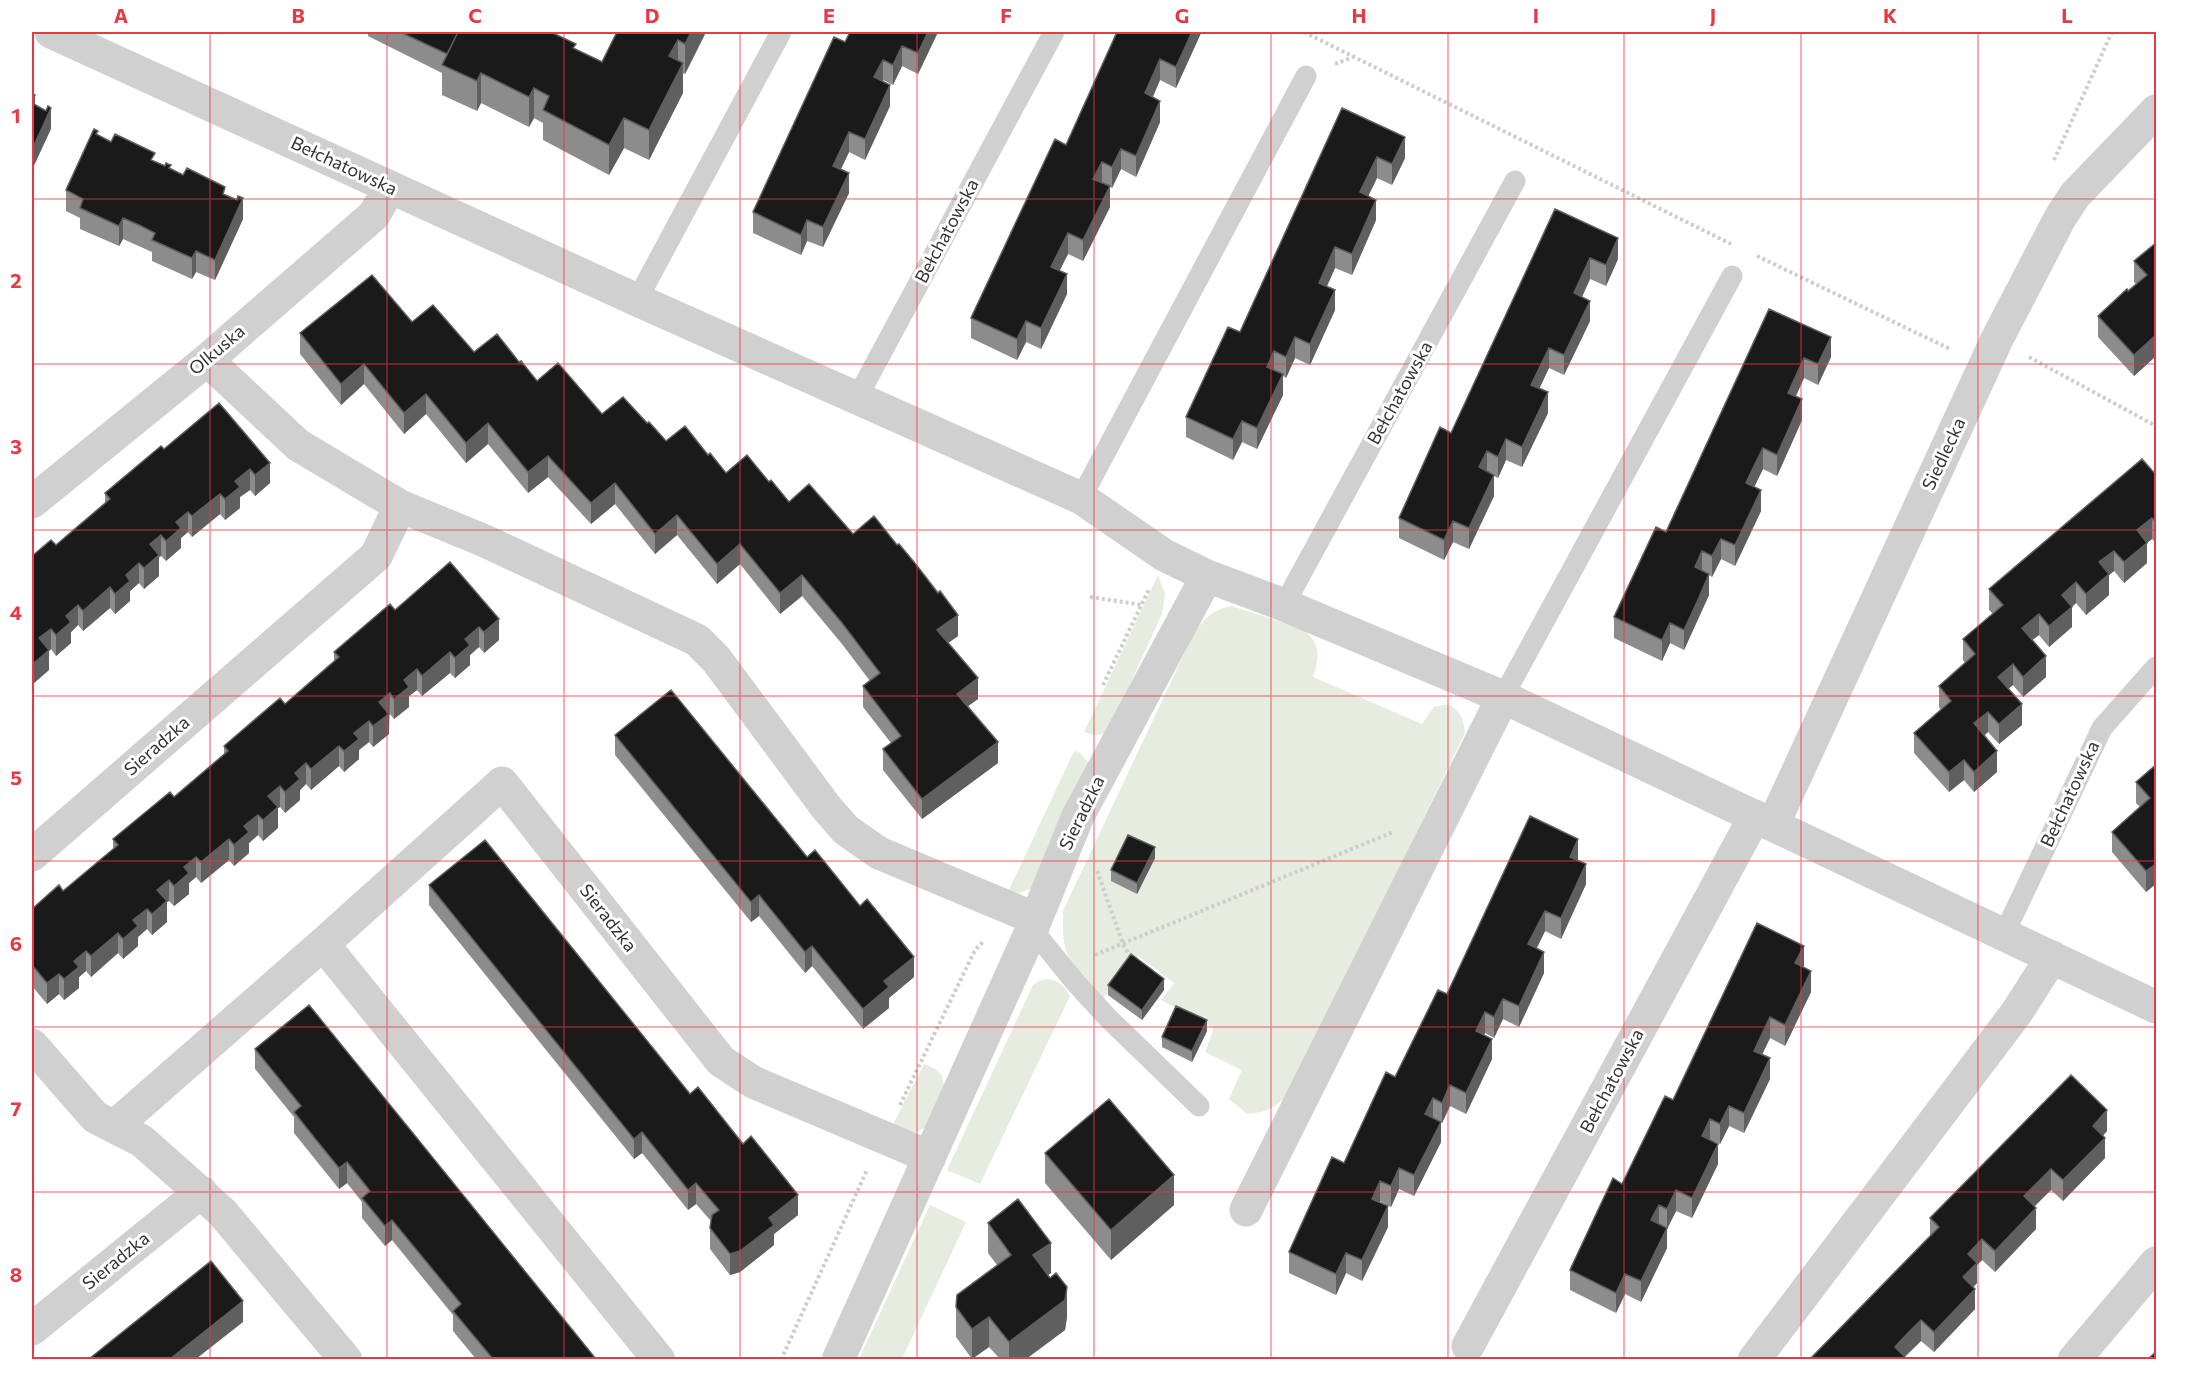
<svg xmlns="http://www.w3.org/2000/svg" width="2188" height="1391" viewBox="0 0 2188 1391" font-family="Commissioner,sans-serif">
<rect width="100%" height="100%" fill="#fff"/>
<path fill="#e6ecdf" d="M1158,575L1165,594L1162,614L1108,732C1100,736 1091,735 1084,732Z
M1231,606L1303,629C1322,645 1319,657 1313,677L1422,724L1434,707L1448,704C1460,710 1464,720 1465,733L1290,1093C1275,1108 1268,1112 1247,1114L1229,1099L1242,1070L1205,1052L1214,1028L1161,1000L1174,983L1138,956L1103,999C1090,985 1072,969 1066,950C1062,938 1063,924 1063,911L1193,635C1204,619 1212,610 1231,606Z
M1074,751L1080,753L1089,763L1038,886L1016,894L1008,892Z
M1047,979C1059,981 1064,985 1070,996L980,1184L947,1170L1033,985L1039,981Z
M924,1064L936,1069L942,1076L944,1085L926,1127L913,1134L891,1128Z
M930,1205L966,1222L902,1359H859Z"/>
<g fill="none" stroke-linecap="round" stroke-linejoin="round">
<path stroke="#cdcdcd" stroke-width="4" stroke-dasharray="3 3" stroke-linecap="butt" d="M1304,32L1731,244
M1335,64L1353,57
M2054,160L2112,32
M1757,256L1950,349
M2029,357L2156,426
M1090,597L1143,605
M1103,685L1149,589
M1097,871L1123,944L1131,958
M1095,955L1393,832
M900,1105L975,950L984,941
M781,1360L867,1170"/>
<path stroke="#d0d0d0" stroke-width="21" d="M637,300L781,32
M857,398L1054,32
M1081,498L1306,76
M1284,605L1515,181
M1503,697L1732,276
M1032,929L1075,982L1108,1018L1199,1106
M2004,934L2102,728L2156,667"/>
<path stroke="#d0d0d0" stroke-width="33" d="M51,32L637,300L1081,498L1164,555L1207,576L1284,605L1503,697L2156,1007
M207,360L298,445L400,506L485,541L697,640L716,659L826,807L846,830L879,853L1036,919
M32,502L207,360L374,215L390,187
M1773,825L1997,339L2060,218L2075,195L2156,111
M32,855L376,556L400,506
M323,944L659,1360
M32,1045L95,1117L142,1141L222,1212L346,1360
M115,1126L323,944L502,783L721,1061L753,1082L930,1157
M1246,1210L1503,697
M32,1329L201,1192
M1468,1346L1755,816
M838,1360L1032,929L1078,816L1207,576
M1754,1360L2017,1012L2052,957
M2074,1360L2156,1263"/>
</g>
<path fill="#8c8c8c" d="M368,32H551L576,49L602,62L615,36V32H706L685,74L683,73V93L649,160L624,148L609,175L543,140V123L534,118L529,127L481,103L477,111L442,95V73L368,36Z
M938,32L918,74L902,66L893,85L883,80L890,106L865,160L849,152L841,169L849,193L823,247L807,241L801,255L753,233V212L845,42Z
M1117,32H1201V33L1176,88L1160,80L1153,97L1160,122L1136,177L1121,169L1112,188L1102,183L1110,207L1083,261L1068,254L1059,271L1067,294L1041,349L1026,342L1017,360L971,338V318L1066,145Z
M1342,108L1405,158L1392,185L1377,178L1368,196L1376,220L1352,275L1335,268L1327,286L1335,310L1310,365L1295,358L1286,378L1283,376V395L1257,449L1242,442L1233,460L1186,437V417L1240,332Z
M98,135L225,195L243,219L215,280L196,272L192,279L152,261V252L123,239L119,246L80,229V218L66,211V190Z
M1555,209L1618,259L1606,286L1590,279L1582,297L1590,321L1564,375L1549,368L1539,389L1548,413L1522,467L1506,460L1498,478L1494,476V496L1469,549L1453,542L1444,560L1399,538V518L1451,433Z
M2157,242V357L2156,356L2134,376L2098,337V316L2136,284L2134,282V261Z
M1769,309L1831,357L1818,385L1804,378L1796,396L1802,420L1777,476L1763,469L1754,487L1761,511L1735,566L1721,559L1712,577L1709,575V595L1684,650L1670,643L1662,661L1614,638V617L1666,532Z
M412,322L474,352L519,362L537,381L602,414L647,423L666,441L708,455L726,473L769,482L789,502L853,534L958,636L948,643L978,699L968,706L998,763L922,819L883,770V749L891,743L863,707V686L870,681L842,644L802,596L780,614L740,564L717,584L677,535L655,554L615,504L591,524L548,477L528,493L488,444L466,463L426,414L404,434L364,384L341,405L300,354V333Z
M219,403L270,483L255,496L250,490L240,497V508L225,520L220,514L192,537L188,532L181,538V548L166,561L161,556L159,557V576L144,589L139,583L130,591V601L115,614L110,608L83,631L78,625L71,632V643L56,656L51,649L49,651V670L34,683L32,680V556L56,545L105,503V493L164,449Z
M2157,476V544L2152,539L2147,543V563L2124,583L2114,571L2109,575V595L2086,615L2076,603L2072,607V627L2049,647L2039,635L2032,640L2046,677L2023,697L2013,685L2009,688L2022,725L1999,744L1988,732L1984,736L1997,772L1974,792L1964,780L1949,792L1914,753V733L1941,710L1939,707V686L1965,663L1963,660V639L1993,614L1989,610V589Z
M450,562L499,640L484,653L479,647L470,655V665L455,678L450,673L422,696L417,690L409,696V707L394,719L390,714H389V734L373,747L369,742L359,750V759L344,772L339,766L311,790L306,784L300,790V800L285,813L280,807L278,808V828L263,841L258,835L249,843V853L234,866L229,860L201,883L196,877L189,883V894L174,906L169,901L167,902V922L152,935L147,929L138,937V946L123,959L118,953L91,977L86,971L79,977V988L64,1000L59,994L47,1004L32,986V909L63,891L113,849V839L174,797L224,755V746L285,704L334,662V652L395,610Z
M615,735L807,857L914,977L889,998V1008L863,1029L812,966L805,973L759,916L751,922L615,755Z
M2157,764V883L2146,892L2112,852V832L2140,807L2136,803V782Z
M1155,858L1137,894L1111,881V870Z
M1578,860L1586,884L1561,939L1545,931L1537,948L1544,973L1519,1027L1503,1019L1494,1038L1485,1033L1484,1035L1492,1059L1466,1114L1450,1106L1442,1123L1441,1122V1142L1414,1196L1399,1189L1391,1207L1380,1201V1202L1388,1227L1362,1281L1346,1273L1336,1295L1289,1273V1252L1447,994Z
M429,885L690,1094L798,1215L774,1234V1245L740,1272L730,1275L710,1249V1228L711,1221L696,1204L688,1210L642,1153L634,1159L429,905Z
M1804,966L1803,967L1811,992L1785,1046L1770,1038L1762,1055L1770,1079L1744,1133L1729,1126L1720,1144L1710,1140L1718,1164L1692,1218L1676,1211L1667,1229V1248L1641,1302L1625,1294L1616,1313L1570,1290V1270L1673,1100Z
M1108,985L1164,990L1142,1020L1108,995Z
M1207,1031L1192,1062L1162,1047V1037Z
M255,1049L596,1359H476L453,1331V1315L392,1240L385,1246L362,1218V1202L347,1183L339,1189L294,1133V1117L255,1069Z
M2107,1131L2103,1136L2105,1158L2063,1201L2051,1190L2038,1202L2034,1206L2036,1229L1995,1272L1982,1260L1977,1265V1283L1973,1287L1975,1309L1934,1352L1921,1341L1905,1357L1930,1236V1218Z
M1045,1153L1174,1205L1111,1260L1045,1183Z
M988,1223L1051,1273L1048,1275L1067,1317L1065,1330L1026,1359H1000L989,1347L972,1359L956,1337V1307L997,1265L988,1253Z"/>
<path fill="#5f5f5f" d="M691,32H706L685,74V44Z
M928,32H938L918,74V53Z
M1192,32H1201V33L1176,88V67Z
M678,40V70L669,56Z
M902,46V66L893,85V65Z
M1160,59V80L1145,114V93Z
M883,60V80L874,98V77Z
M683,63V93L649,160V130Z
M481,73V103L477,111V81Z
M890,85V106L865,160V139Z
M534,88V118L529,127V97Z
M35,95V116L32,102Z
M1160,101V122L1136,177V156Z
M51,108V129L32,170V150Z
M624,118V148L609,175V145Z
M849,132V152L833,186V166Z
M1405,137V158L1392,185V164Z
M1121,149V169L1112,188V167Z
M1377,157V178L1360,213V192Z
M1102,162V183L1093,179Z
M849,173V193L823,247V227Z
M1110,186V207L1083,261V240Z
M243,198V219L215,280V260Z
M1376,200V220L1352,275V254Z
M123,218V239L119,246V226Z
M807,220V241L801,255V235Z
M1068,233V254L1051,288V267Z
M1618,238V259L1606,286V265Z
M1335,247V268L1319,304V283Z
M196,251V272L192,279V258Z
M1590,258V279L1574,314V293Z
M1067,274V294L1041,349V328Z
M1335,290V310L1310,365V344Z
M1590,301V321L1564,375V355Z
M1026,321V342L1017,360V339Z
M2156,335V356L2134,376V355Z
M1295,337V358L1286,378V357Z
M1831,337V357L1818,385V364Z
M1549,348V368L1531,406V385Z
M1274,351V372L1267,367Z
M1804,358V378L1788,413V393Z
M364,364V384L341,405V384Z
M1283,374V395L1257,449V428Z
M1548,392V413L1522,467V447Z
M426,394V414L404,434V413Z
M1802,399V420L1777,476V455Z
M1242,421V442L1233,460V439Z
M488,423V444L466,463V443Z
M1506,439V460L1498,478V457Z
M1763,448V469L1746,504V483Z
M1487,451V472L1479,467Z
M548,456V477L528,493V472Z
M270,463V483L255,496V475Z
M250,469V490L240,497V508L225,520V499L235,481Z
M1494,475V496L1469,549V528Z
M615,483V504L591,524V503Z
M1761,490V511L1735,566V545Z
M220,494V514L192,537V516Z
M188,512V532L181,538V548L166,561V541L176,522Z
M677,515V535L655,554V534Z
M2152,518V539L2147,543V563L2124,583V562L2137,530Z
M1453,521V542L1444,560V540Z
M161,535V556L159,557V576L144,589V568L150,544Z
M1721,539V559L1712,577V556Z
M740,544V564L717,584V564Z
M1702,551V572L1695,567Z
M2114,551V571L2109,575V595L2086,615V594L2099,562Z
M139,563V583L130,591V601L115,614V594L126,575Z
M1709,574V595L1684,650V630Z
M802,575V596L780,614V593Z
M2076,582V603L2066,612L2072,607V627L2049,647V626L2062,595Z
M110,587V608L83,631V611Z
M78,605V625L71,632V643L56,656V635L66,616Z
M2039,614V635L2022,648V628Z
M958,615V636L937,651V630Z
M499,619V640L484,653V632Z
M1670,623V643L1662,661V640Z
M479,627V647L470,655V665L455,678V658L465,639Z
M51,629V649L49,651V670L34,683V663L39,638Z
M450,652V673L422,696V676Z
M2046,656V677L2023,697V677Z
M2013,664V685L1998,697V677Z
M417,669V690L409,696V707L394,719V699L404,680Z
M978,678V699L957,714V694Z
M390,693L389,734L373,747V726L379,702Z
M2022,704V725L1999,744V724Z
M1988,712V732L1974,744V723Z
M369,721V742L359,750V759L344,772V751L354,733Z
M998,742V763L922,819V799Z
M339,746V766L311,790V769Z
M1997,751V772L1974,792V772Z
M1964,760V780L1949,792V772Z
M306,763V784L300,790V800L285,813V792L295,773Z
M280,786V807L278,808V828L263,841V820L268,796Z
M258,815V835L249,843V853L234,866V845L244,826Z
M229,839V860L201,883V862Z
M1578,839V860L1570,877V857Z
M1155,847V858L1137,894V883Z
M196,857V877L189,883V894L174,906V886L184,867Z
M2157,863V883L2146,892V871Z
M1586,864V884L1561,939V918Z
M169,880V901L167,902V922L152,935V914L157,890Z
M759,895V916L751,922V902Z
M147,909V929L138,937V946L123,959V939L133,920Z
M1545,911V931L1528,965V944Z
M118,933V953L91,977V956Z
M812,946V966L805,973V952Z
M1804,946V966L1795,984V963Z
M86,951V971L79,977V988L64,1000V979L74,961Z
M1544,952V973L1519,1027V1006Z
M914,957V977L889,998V1008L863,1029V1009L884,981Z
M1811,971V992L1785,1046V1025Z
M59,974V994L47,1004V983Z
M1164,979V990L1142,1020V1010Z
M1503,999V1019L1494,1038V1017Z
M1485,1012V1033L1476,1052V1031Z
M1770,1017V1038L1754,1071V1051Z
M1207,1020V1031L1192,1062V1051Z
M1492,1039V1059L1466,1114V1093Z
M1770,1058V1079L1744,1133V1113Z
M1450,1085V1106L1442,1123V1103Z
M1433,1098V1118L1425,1114Z
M1729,1106V1126L1720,1144V1124Z
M2107,1110V1131L2093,1146V1126Z
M1710,1119V1140L1702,1136Z
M1441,1122V1142L1414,1196V1175Z
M642,1132V1153L634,1159V1139Z
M2105,1138V1158L2063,1201V1180Z
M1718,1144V1164L1692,1218V1198Z
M347,1162V1183L339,1189V1168Z
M1399,1168V1189L1391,1207V1186Z
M2051,1169V1190L2024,1217V1196Z
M1174,1175V1205L1111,1260V1230Z
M1380,1181V1201L1372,1219V1199Z
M696,1183V1204L688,1210V1190Z
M1676,1190V1211L1667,1229V1209Z
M798,1195V1215L774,1234V1245L740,1272L730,1275V1254L769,1218Z
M1659,1205V1225L1651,1220Z
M1388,1206V1227L1362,1281V1260Z
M2036,1208V1229L1995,1272V1251Z
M392,1220V1240L385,1246V1226Z
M1667,1228V1248L1641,1302V1281Z
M1982,1239V1260L1977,1265V1283L1963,1298V1277L1968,1254Z
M1051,1243V1273L1033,1285V1255Z
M1346,1253V1273L1336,1295V1274Z
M1625,1274V1294L1616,1313V1293Z
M1067,1287V1317L1065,1330L1026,1359H1009V1342Z
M1975,1289V1309L1934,1352V1332Z
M243,1301V1322L196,1359H170Z
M989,1317V1347L972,1359V1329Z
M1921,1320V1341L1902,1359L1895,1347Z"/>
<path fill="#1a1a1a" stroke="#5f5f5f" stroke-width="1.5" d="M400,32H458L447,54Z
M458,32H551L576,44L573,48L602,62L617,32H691L685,44L678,40L669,56L683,63L649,130L624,118L609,145L543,110L549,96L534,88L529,97L481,73L477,81L442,65Z
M850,32H928L918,53L902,46L893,65L883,60L874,77L890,85L865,139L849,132L833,166L849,173L823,227L807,220L801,235L753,212L834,37L845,42Z
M1117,32H1192L1176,67L1160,59L1145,93L1160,101L1136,156L1121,149L1112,167L1102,162L1093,179L1110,186L1083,240L1068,233L1051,267L1067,274L1041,328L1026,321L1017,339L971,318L1055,139L1066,145Z
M32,93L35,95L32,102Z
M32,103L46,111L48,106L51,108L32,150Z
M1342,108L1405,137L1392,164L1377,157L1360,192L1376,200L1352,254L1335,247L1319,283L1335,290L1310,344L1295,337L1286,357L1274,351L1267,367L1283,374L1257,428L1242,421L1233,439L1186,417L1228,327L1240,332Z
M94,129L98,131L96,134L111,142L115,134L155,153L151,160L165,166L166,163L168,164L171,165L169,168L183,175L187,168L225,187L223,194L237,200L238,196L243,198L215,260L196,251L192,258L152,240L155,233L139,225L123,218L119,226L80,208L83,199L66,190Z
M1555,209L1618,238L1606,265L1590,258L1574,293L1590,301L1564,355L1549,348L1531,385L1548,392L1522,447L1506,439L1498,457L1487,451L1479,467L1494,475L1469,528L1453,521L1444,540L1399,518L1440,427L1451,433Z
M2157,242V336L2156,335L2134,355L2098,316L2127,289L2128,291L2147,275L2134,261Z
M372,275L412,322L433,305L474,352L497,334L519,362L521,361L537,381L558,363L602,414L623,397L647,423L649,422L666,441L685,426L708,455L710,453L726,473L747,455L769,482L771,480L789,502L809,484L853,534L874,516L897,545L899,544L918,567L938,593L940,591L958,615L937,630L978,678L957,694L998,742L922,799L883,749L901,736L863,686L880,673L842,623L802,575L780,593L740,544L717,564L677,515L655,534L615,483L591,503L548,456L528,472L488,423L466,443L426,394L404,413L364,364L341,384L300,333Z
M1769,309L1831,337L1818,364L1804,358L1788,393L1802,399L1777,455L1763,448L1754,466L1746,483L1761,490L1735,545L1721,539L1712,556L1702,551L1695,567L1709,574L1697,602L1684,630L1670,623L1662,640L1614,617L1656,527L1666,532Z
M219,403L270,463L255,475L250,469L235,481L240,487L225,499L220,494L192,516L188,512L176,522L181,528L166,541L161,535L150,544L159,555L144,568L139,563L126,575L130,581L115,594L110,587L83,611L78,605L66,616L71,622L56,635L51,629L39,638L49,650L34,663L32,660V556L51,540L56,545L110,499L105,493L161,446L164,449Z
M2142,459L2157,476V524L2152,518L2137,530L2147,543L2124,562L2114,551L2099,562L2109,574L2086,594L2076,582L2062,595L2072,607L2049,626L2039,614L2022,628L2046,656L2023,677L2013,664L1998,677L2022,704L1999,724L1988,712L1974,723L1997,751L1974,772L1964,760L1949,772L1914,733L1951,701L1939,686L1975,654L1963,639L2003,605L1989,589Z
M450,562L499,619L484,632L479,627L465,639L470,645L455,658L450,652L422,676L417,669L404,680L409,687L394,699L390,693L379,702L389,714L373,726L369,721L354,733L359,739L344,751L339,746L311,769L306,763L295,773L300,779L285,792L280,786L268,796L278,807L263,820L258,815L244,826L249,832L234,845L229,839L201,862L196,857L184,867L189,873L174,886L169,880L157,890L167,901L152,914L147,909L133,920L138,926L123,939L118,933L91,956L86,951L74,961L79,967L64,979L59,974L47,983L32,965V909L59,885L63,891L118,845L113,839L170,792L174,797L228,751L224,746L280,698L285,704L339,657L334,652L390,604L395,610Z
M671,690L807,857L815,850L860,906L867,899L914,957L884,981L889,987L863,1009L812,946L805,952L759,895L751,902L615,735Z
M2157,764V863L2146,871L2112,832L2150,798L2136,782Z
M1530,816L1578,839L1570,857L1586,864L1561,918L1545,911L1528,944L1544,952L1519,1006L1503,999L1494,1017L1485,1012L1476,1031L1492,1039L1466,1093L1450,1085L1442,1103L1433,1098L1425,1114L1441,1122L1414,1175L1399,1168L1391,1186L1380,1181L1372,1199L1388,1206L1362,1260L1346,1253L1336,1274L1289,1252L1332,1157L1344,1163L1386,1072L1395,1077L1438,990L1447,994Z
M1128,835L1155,847L1137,883L1111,870Z
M485,840L690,1094L698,1087L743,1144L751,1136L798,1195L769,1218L774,1225L740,1251L730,1254L710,1228L712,1215L719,1210L696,1183L688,1190L642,1132L634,1139L429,885Z
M1757,923L1804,946L1795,963L1811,971L1785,1025L1770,1017L1754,1051L1770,1058L1744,1113L1729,1106L1720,1124L1710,1119L1702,1136L1718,1144L1692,1198L1676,1190L1667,1209L1659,1205L1651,1220L1667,1228L1641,1281L1625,1274L1616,1293L1570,1270L1613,1178L1622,1184L1665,1096L1673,1100Z
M1131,954L1164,979L1142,1010L1108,985Z
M309,1005L596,1359H493L453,1311L461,1304L392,1220L385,1226L362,1198L370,1191L347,1162L339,1168L317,1141L294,1112L301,1106L255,1049Z
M1176,1006L1207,1020L1192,1051L1162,1037Z
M2071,1075L2107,1110L2093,1126L2105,1138L2063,1180L2051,1169L2024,1196L2036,1208L1995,1251L1982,1239L1968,1254L1977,1263L1963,1277L1975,1289L1934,1332L1921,1320L1908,1333L1895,1347L1907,1359H1810L1939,1227L1930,1218Z
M1109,1099L1174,1175L1111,1230L1045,1153Z
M1018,1199L1051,1243L1033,1255L1050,1278L1056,1273L1067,1287L1065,1300L1009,1342L989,1317L972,1329L956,1307L957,1295L1011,1255L988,1223Z
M211,1261L243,1301L170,1359H89Z
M2157,1351V1359H2148Z"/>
<path fill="none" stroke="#e63946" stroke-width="1.5" stroke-opacity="0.55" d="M210,32V1360M387,32V1360M564,32V1360M740,32V1360M917,32V1360M1094,32V1360M1271,32V1360M1448,32V1360M1624,32V1360M1801,32V1360M1978,32V1360M32,199H2156M32,364H2156M32,530H2156M32,696H2156M32,861H2156M32,1027H2156M32,1192H2156"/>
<g text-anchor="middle" stroke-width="6" stroke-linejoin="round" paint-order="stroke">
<g font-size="18" fill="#333" stroke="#fff">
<text transform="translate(344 166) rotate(25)" y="6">Bełchatowska</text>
<text transform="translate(947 231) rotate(-62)" y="6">Bełchatowska</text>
<text transform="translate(217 350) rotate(-40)" y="6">Olkuska</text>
<text transform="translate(1400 393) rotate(-61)" y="6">Bełchatowska</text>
<text transform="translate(1944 454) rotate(-65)" y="6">Siedlecka</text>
<text transform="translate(157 746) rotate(-41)" y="6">Sieradzka</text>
<text transform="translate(2070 794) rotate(-65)" y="6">Bełchatowska</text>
<text transform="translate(1082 813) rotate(-64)" y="6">Sieradzka</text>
<text transform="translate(608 918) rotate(52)" y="6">Sieradzka</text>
<text transform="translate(1612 1081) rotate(-62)" y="6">Bełchatowska</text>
<text transform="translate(116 1261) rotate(-39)" y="6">Sieradzka</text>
</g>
</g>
<rect width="2188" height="1391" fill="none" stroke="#ffffff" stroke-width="66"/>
<rect x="33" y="33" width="2122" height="1325" fill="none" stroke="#e63946" stroke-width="2"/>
<g font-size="20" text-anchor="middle" font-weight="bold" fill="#e63946">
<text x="121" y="23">A</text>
<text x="298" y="23">B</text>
<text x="475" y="23">C</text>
<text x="652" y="23">D</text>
<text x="829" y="23">E</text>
<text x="1006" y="23">F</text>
<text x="1182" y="23">G</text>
<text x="1359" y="23">H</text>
<text x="1536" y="23">I</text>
<text x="1713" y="23">J</text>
<text x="1890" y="23">K</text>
<text x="2067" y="23">L</text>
<text x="16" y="123">1</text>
<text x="16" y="288">2</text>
<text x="16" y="454">3</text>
<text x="16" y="620">4</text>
<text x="16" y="785">5</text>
<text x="16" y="951">6</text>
<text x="16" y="1116">7</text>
<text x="16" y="1282">8</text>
</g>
</svg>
